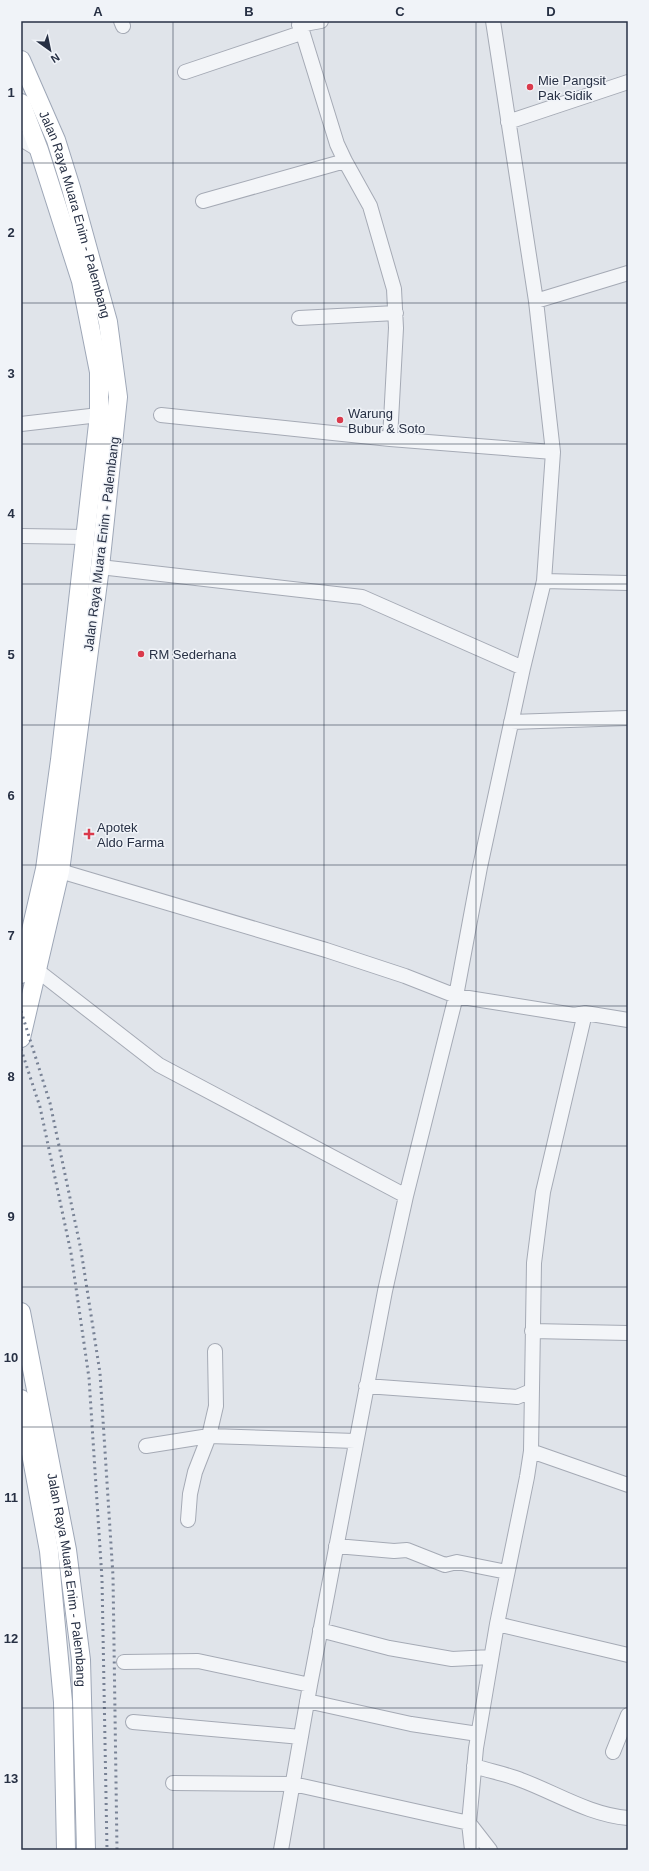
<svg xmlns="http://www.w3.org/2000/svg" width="649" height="1871" viewBox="0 0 649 1871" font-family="Arial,sans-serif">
<rect width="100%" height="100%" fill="#e0e4ea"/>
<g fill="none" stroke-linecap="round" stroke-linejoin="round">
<g stroke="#a5aab5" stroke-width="16">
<path id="minor" d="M121,21L123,26
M299,21L337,144L345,161L370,206L394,289L396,328L390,439
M299,25L321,21
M185,72L301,33
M508,122L628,82
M21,139L39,150
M203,201L345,161
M536,301L628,273
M299,318L396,313
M161,415L390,439L553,452
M21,424L99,415
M21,536L86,537
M100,567L362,597L523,668
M544,581L628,583
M511,722L628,718
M60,871L326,950L405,976L456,996L574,1015L585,1013L628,1020
M38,971L159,1065L406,1196
M532,1331L628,1333
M366,1386L517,1397L531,1391
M146,1446L209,1436L355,1441
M531,1451L628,1485
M188,1520L190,1494L195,1472L209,1436L216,1406L215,1351
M336,1546L394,1551L407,1550L445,1565L457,1562L507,1572
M497,1624L628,1655
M320,1630L389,1648L452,1659L491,1657
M124,1662L198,1661L310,1685
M307,1701L411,1724L478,1734
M133,1722L301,1737
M613,1752L628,1715
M474,1766C489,1771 506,1774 521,1780C556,1793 590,1815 628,1818
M173,1783L293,1784L469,1823L490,1850
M281,1850L310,1685L385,1291L406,1196L456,996L480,867L523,668L544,581L553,452L536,301L493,21
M472,1850L469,1823L476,1748L497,1624L527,1477L531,1451L534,1263L543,1192L585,1013"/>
</g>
<g stroke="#9ea7b7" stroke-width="20">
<g id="major">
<path id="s1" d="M21,60L56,140L71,188L108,322L118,397L100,567L60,871L21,1038"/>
<path d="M21,103L39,150L81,281L99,372V415L60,760L45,869L21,974"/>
<path id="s2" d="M21,1312L67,1550L81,1660L86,1850"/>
<path d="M21,1399L49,1551L63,1702L66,1850"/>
</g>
</g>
<use href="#minor" stroke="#f3f5f8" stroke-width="14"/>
<use href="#major" stroke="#fff" stroke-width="18"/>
<path stroke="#788295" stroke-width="3" stroke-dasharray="2 4" stroke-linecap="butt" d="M21,1011L50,1103L81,1250L100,1373L113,1576L117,1850
M21,1049L40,1107L71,1253L89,1378L102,1579L107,1850"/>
</g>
<path fill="none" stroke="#273044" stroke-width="1" stroke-opacity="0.55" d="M173,21V1850M324,21V1850M476,21V1850M21,163H628M21,303H628M21,444H628M21,584H628M21,725H628M21,865H628M21,1006H628M21,1146H628M21,1287H628M21,1427H628M21,1568H628M21,1708H628"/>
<g fill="#da3a4c" stroke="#f0f3f8" stroke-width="1.5">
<circle cx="530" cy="87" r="4"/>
<circle cx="340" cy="420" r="4"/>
<circle cx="141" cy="654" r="4"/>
<path d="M87 828h4v4h4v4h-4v4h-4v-4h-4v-4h4z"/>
</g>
<g text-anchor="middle" stroke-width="3" stroke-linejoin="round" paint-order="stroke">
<g font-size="13" fill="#273044" stroke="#f0f3f8" text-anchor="start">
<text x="538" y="85">Mie Pangsit<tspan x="538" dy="15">Pak Sidik</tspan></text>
<text x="348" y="418">Warung<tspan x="348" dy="15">Bubur &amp; Soto</tspan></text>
<text x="149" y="659">RM Sederhana</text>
<text x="97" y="832">Apotek<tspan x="97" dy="15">Aldo Farma</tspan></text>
</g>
<g font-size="13" fill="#273044" stroke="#f0f3f8">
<text dy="5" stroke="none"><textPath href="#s1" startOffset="164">Jalan Raya Muara Enim - Palembang</textPath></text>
<text transform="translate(101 544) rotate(-83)" y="5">Jalan Raya Muara Enim - Palembang</text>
<text dy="5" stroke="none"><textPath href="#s2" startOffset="272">Jalan Raya Muara Enim - Palembang</textPath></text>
</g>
</g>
<rect width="649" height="1871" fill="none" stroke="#f0f3f8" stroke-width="44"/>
<g transform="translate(50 50) rotate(147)" stroke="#f0f3f8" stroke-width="3" paint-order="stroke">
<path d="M0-3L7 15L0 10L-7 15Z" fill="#273044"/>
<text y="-6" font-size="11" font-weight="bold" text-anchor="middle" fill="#273044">N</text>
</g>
<rect x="22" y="22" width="605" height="1827" fill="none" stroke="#273044" stroke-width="1.5"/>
<g font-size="13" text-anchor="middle" font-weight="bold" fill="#273044">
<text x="98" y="16">A</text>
<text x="249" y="16">B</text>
<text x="400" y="16">C</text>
<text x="551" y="16">D</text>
<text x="11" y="97">1</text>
<text x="11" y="237">2</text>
<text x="11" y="378">3</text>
<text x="11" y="518">4</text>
<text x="11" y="659">5</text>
<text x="11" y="800">6</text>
<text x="11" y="940">7</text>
<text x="11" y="1081">8</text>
<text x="11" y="1221">9</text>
<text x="11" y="1362">10</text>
<text x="11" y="1502">11</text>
<text x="11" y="1643">12</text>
<text x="11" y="1783">13</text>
</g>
</svg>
